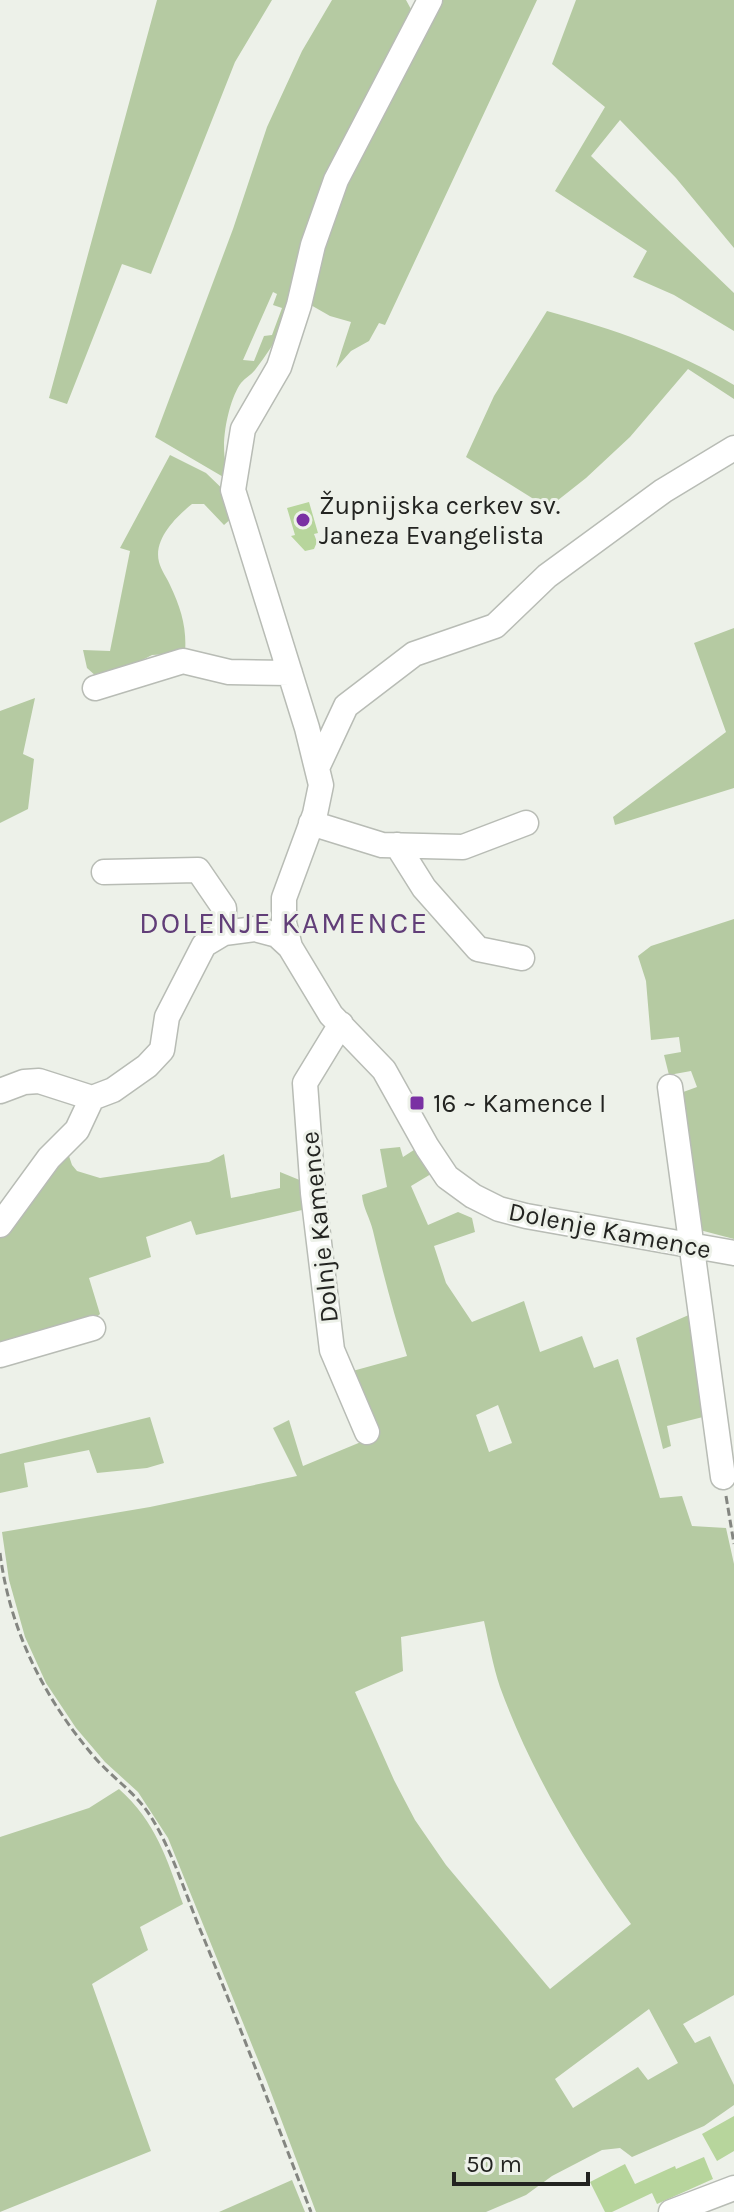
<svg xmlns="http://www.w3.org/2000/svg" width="734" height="2212" viewBox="0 0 734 2212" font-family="Karla,sans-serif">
<rect width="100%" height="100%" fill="#edf1e9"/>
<path fill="#b5caa2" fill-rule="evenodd" d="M157,0H272L235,62L151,274L122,264L67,404L49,398Z
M332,0H406L412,11L284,326C275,341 266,356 255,370C251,375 245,378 241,383C228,400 216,457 231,474L225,478L155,437L233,229L267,127L302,51ZM273,292L277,294L273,305L282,308L272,335L264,336L254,361L243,360Z
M441,0H537L385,325L379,323L369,341L351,351L336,368L351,322L330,316L309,304L310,281L343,186Z
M576,0H734V248L676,178L620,120L591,156L734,293V331L674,295L633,277L647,251L555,191L605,107L552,64Z
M547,311C613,329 675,350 734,385V399L688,369L630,437L586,478L548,508L466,457L494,396Z
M170,455L206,473L233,499L234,516L224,525L204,504H192C177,516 153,539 159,562C161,570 167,578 170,585C181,608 187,628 185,653L152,655L112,676L97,677L87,668L83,650L110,651L130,551L120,548Z
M734,628V788L615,825L613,817L726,732L694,643Z
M35,698L23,754L34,759L28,809L0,823V711Z
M734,919V1239L696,1229L675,1095L697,1087L691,1071L669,1075L664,1055L681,1052L679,1037L651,1040L646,981L638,956L651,946Z
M400,1147L403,1157L417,1148L431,1174L411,1186L428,1225L458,1212L472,1218L475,1232L434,1246L446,1283L472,1322L524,1301L540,1352L582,1336L594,1368L618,1359L660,1498L682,1496L692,1526L726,1528L734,1564V1995L683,2024L695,2043L710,2036L734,2085V2105L704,2126L632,2157L620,2148L602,2150L552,2176L526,2195L486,2212H316L267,2082L168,1838L138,1792L105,1762L76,1728L46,1683L25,1637L9,1580L2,1532L150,1507L297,1476L273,1428L289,1420L303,1466L373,1437L349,1372L407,1356C394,1314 383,1274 373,1231C370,1218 363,1208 362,1195L387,1187L380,1149ZM498,1405L512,1443L489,1452L476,1415ZM484,1621C489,1643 493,1666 500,1687C531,1772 579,1852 631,1924L550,1989L446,1865L415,1820L394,1780L355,1692L403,1671L401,1637ZM649,2009L678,2063L648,2080L638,2067L573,2108L555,2079Z
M67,1150L72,1165L77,1171L100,1178L209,1162L224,1154L231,1198L280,1188V1172L302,1181V1210L196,1235L191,1221L146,1237L151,1257L89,1278L100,1314L91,1322L0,1349V1232Z
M691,1314L707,1416L667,1426L671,1446L663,1449L636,1338Z
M150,1417L164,1463L147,1468L97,1473L89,1450L24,1463L28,1487L0,1493V1454Z
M119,1789C156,1822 167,1859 183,1904L140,1927L148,1950L92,1984L151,2151L0,2212V1837L89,1808Z
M292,2180L305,2212H219Z"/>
<path fill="#b7d59c" d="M309,502L318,533L314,534L317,542L314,549L305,551L291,536L295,535L287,508Z
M734,2116V2151L717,2161L702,2134Z
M704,2157L713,2179L657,2204L652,2193L612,2212H605L590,2182L625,2164L635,2184L675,2166L676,2169Z"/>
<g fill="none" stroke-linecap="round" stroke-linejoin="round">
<g stroke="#b8bcb5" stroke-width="27">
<path id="minor" d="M95,688L183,661L229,672L290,673
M317,768L346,706L414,654L495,626L547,576L663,491L734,448
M311,823L382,845L463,847L526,823
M397,845L424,888L478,949L522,958
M104,872L198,870L224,908V933
M290,947L284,923V898L315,814L321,785L307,728L233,490L243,429L279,367L299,305L313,245L336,180L430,0
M341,1024L305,1083L313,1193L332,1350L367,1432
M670,1087L723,1477
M0,1091L24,1082L39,1081L92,1098L113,1090L147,1066L162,1050L167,1017L204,945L224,933L255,929L277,935L290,947L331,1015L384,1070L427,1147L447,1177L473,1196L499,1209L526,1216L734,1253
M0,1225L49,1158L77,1130L92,1098
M0,1355L93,1328
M671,2212L734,2188"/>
</g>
<path stroke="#848681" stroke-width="3" stroke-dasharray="8 4" stroke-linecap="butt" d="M726,1496L734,1544
M0,1553C10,1632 45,1700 96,1759C114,1779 137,1794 151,1817C173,1852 186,1896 202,1934C240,2026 275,2119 311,2212"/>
<use href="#minor" stroke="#fff" stroke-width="24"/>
</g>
<g fill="#7a31a3" stroke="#edf1e9" stroke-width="3">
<circle cx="303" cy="520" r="8"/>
<rect x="409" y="1095" width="16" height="16" rx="4"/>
</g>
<g text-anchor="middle" stroke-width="6" stroke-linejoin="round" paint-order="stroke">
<g font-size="26" fill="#232421" stroke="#edf1e9" text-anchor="start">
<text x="319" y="514">Župnijska cerkev sv.<tspan x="319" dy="30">Janeza Evangelista</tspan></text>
<text x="433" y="1112">16 ~ Kamence I</text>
</g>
<g font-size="26" fill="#232421" stroke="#edf1e9">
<text transform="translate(319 1227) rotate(-96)" y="9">Dolnje Kamence</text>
<text transform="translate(610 1230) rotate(11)" y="9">Dolenje Kamence</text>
</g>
<g font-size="30" letter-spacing="2" fill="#613e78" stroke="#edf1e9">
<text x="284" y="933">DOLENJE KAMENCE</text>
</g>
</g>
<path d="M454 2172v12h134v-12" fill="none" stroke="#232421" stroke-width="4"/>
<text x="466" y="2172" font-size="24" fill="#232421" stroke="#edf1e9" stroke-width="6" paint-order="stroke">50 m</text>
</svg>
